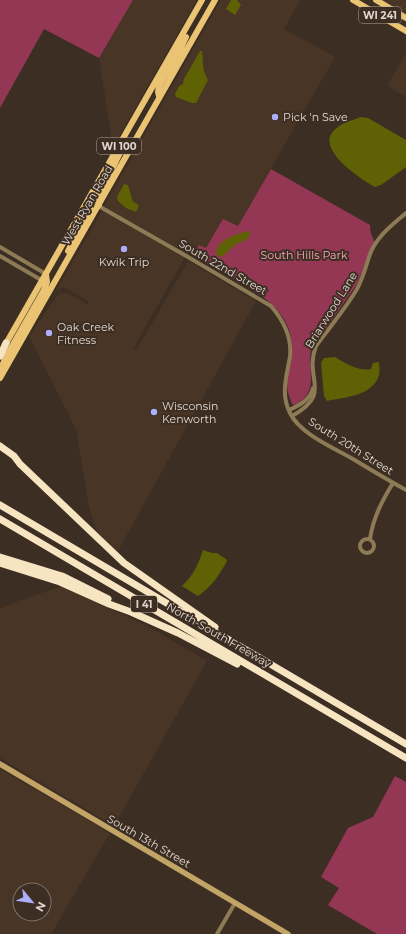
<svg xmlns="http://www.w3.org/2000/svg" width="406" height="934" viewBox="0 0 406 934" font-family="Montserrat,sans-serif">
<rect width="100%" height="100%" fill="#3d2e23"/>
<path fill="#493525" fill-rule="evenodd" d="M133,0H197L113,147L99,58Z
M221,0H300L284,29L335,57L237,227L206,249L199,245L193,255L188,252L133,349H137L188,261L256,301L118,551L103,538L95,527L89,507L76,429L29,336L59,293H68L87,304L89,302L64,287L57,290L53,295L98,218L109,197Z
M381,0H406V15Z
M406,53V97L387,86Z
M62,586L147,626L207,661L114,826L0,758V609L15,602Z
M0,769L110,833L51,934H0ZM20,890H44V914H20Z"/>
<path fill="#933754" d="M0,0H133L99,58L44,29L0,108Z
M271,169L370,225C370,235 373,235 374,242L357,284L311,350C307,372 320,391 295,405L292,404C290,398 287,392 287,386C286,373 292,360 292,347C291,311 260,294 233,278C220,271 206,263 193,255L199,245L206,248L223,219L238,226Z
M395,776L406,782V934H377L328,905L339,888L321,877L348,828L373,817Z"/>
<path fill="#5e6205" d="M231,0H237L241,5L235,15L226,9Z
M200,51H202C204,63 201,68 208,80L196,103H192L176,97L175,94L179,86L183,84L184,79Z
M361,117L368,118L406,140V167L381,185L375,187C359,178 310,146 338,127C344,122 353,120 361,117Z
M124,184L128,185L133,202L139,205L136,212L126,208L118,201L117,197Z
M248,231L250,233L248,239L236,244L223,256L220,257L216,254C217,239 237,234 248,231Z
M335,357C345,363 359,372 371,369L373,363L379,362C379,367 380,371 379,375C373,396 345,397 327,401L324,396L321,363L324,358Z
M203,550L212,553H217L227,560L226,563C217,578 212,586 198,596L182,586C193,576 199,563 203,550Z"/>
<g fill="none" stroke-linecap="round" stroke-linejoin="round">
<path stroke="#8d7b55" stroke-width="4" d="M88,200L188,257L271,306C283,320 292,337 290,356C287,376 280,393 290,413C300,434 334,448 353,459C371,470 388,480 406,490
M0,247L46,274
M0,256L43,281
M289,410C300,405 310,400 313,388
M292,416C334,393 303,379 316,346C329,328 346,308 357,289C363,278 366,266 370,254C377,236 392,225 406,213
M360 546a7 7 0 1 1 14 0a7 7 0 1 1-14 0Z
M370,539C373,518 382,501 393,483
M217,934L235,903"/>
<path stroke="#c2a466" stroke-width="5.5" d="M0,764L288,934"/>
<path stroke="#eac472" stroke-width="6" d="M353,0L406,31
M376,0L406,18
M159,96L158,92L159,86L180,50L186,37
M99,205L97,197L115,163L122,149
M68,251L90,208L88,200
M4,347L202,0
M0,370L7,355L44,290L47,282L46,274
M0,378L215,0"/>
<path stroke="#f7e5c1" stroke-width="7" d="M0,356L6,343
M0,446L14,456L20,464L124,563L215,627
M0,505L406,744
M0,519L406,758
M0,557L62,576L108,599
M0,563L60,582L109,604L131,612L178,633L237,664"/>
</g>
<g fill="#adaffb" stroke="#3d2e23" stroke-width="1.5">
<circle cx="275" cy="117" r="4"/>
<circle cx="124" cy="249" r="4"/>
<circle cx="49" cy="333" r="4"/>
<circle cx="154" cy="412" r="4"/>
</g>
<g text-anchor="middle" stroke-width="4" stroke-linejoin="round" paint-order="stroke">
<g fill="#3d2e23" stroke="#b0a49c" stroke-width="1">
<rect x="359" y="7" width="42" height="16" rx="3"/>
<rect x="97" y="138" width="44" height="16" rx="3"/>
<rect x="131" y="596" width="26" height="16" rx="3"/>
</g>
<g font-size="10" font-weight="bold" fill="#e1d7d0">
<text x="380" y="19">WI 241</text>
<text x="119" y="150">WI 100</text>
<text x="144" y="608">I 41</text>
</g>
<g font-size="11" fill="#e1d7d0" stroke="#3d2e23" text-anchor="start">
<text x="283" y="121">Pick 'n Save</text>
<text x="124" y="266" text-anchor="middle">Kwik Trip</text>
<text x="57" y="331">Oak Creek<tspan x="57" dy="13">Fitness</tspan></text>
<text x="162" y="410">Wisconsin<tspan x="162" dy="13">Kenworth</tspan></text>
</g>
<g font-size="11" fill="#e1d7d0" stroke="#3d2e23">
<text transform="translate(87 205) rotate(-60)" y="4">West Ryan Road</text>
<text transform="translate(223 267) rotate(30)" y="4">South 22nd Street</text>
<text transform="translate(331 310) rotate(-58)" y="4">Briarwood Lane</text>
<text transform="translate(351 446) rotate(32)" y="4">South 20th Street</text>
<text transform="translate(219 635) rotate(30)" y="4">North-South Freeway</text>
<text transform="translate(149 841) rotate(30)" y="4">South 13th Street</text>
</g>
<g font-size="11" fill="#f9aabc" stroke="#3d2e23">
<text x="304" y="259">South Hills Park</text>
</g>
</g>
<g transform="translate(32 902) rotate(119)"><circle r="19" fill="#3d2e23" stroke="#7f7268"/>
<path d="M0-3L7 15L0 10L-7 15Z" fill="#adaffb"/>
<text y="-6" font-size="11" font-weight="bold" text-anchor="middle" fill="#e1d7d0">N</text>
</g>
</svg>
